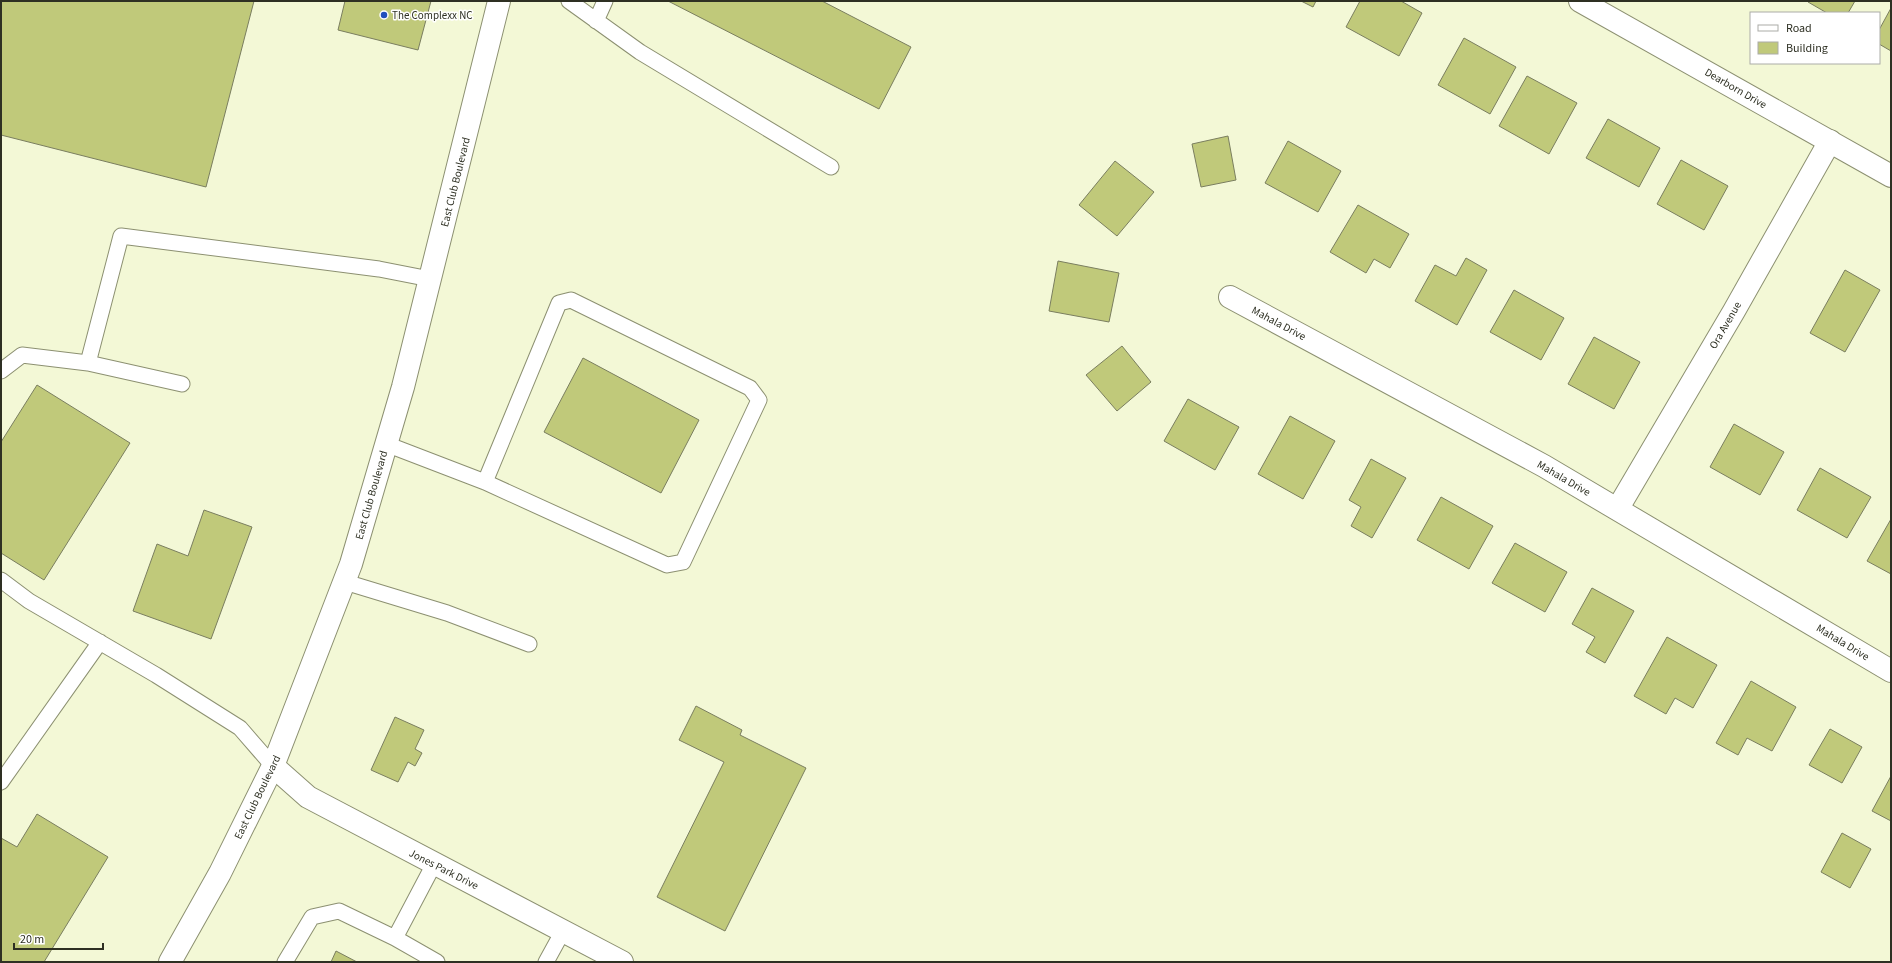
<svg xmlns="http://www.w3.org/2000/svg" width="1892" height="963" viewBox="0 0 1892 963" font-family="'Source Sans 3',sans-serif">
<rect width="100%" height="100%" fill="#f3f8d6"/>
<path fill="#c0c97a" stroke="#7a7e5f" d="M1,1H254L206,187L1,135Z
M345,1H431L418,50L338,30Z
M668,1H822L911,47L879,109Z
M1301,1H1316L1313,7Z
M1360,1H1401L1422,13L1399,56L1346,27Z
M1809,1H1855L1848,13H1827L1808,2Z
M1891,8V51L1879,44V30Z
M1464,38L1516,67L1490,114L1438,85Z
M1527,76L1577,103L1549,154L1499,126Z
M1608,119L1660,148L1639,187L1586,158Z
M1228,136L1236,180L1201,187L1192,144Z
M1288,141L1341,171L1318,212L1265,183Z
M1681,160L1728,186L1704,230L1657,204Z
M1115,161L1154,192L1117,236L1079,205Z
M1358,205L1409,234L1390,268L1374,259L1366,273L1330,252Z
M1466,258L1487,270L1457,325L1415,301L1435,265L1456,276Z
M1058,261L1119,273L1109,322L1049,311Z
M1845,270L1880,290L1845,352L1810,333Z
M1514,290L1564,318L1541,360L1490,332Z
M1594,337L1640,362L1614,409L1568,384Z
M1122,346L1151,382L1117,411L1086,375Z
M583,358L699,420L661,493L544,432Z
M37,385L130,443L44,580L1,553V442Z
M1188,399L1239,427L1215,470L1164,441Z
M1290,416L1335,441L1303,499L1258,474Z
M1734,424L1784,452L1760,495L1710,467Z
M1371,459L1406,478L1372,538L1351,526L1361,507L1349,500Z
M1820,468L1871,497L1847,538L1797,510Z
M1441,497L1493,526L1469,569L1417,540Z
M204,510L252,527L211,639L133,611L157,544L188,556Z
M1891,519V574L1867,561Z
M1515,543L1567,572L1545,612L1492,583Z
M1592,588L1634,611L1605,663L1586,652L1595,637L1572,624Z
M1667,637L1717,665L1693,708L1675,698L1666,714L1634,696Z
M1751,681L1796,707L1772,751L1747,738L1738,755L1716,743Z
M696,706L742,730L740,735L806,768L725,931L657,897L724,762L679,740Z
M395,717L424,730L415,749L422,753L415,766L408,762L398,782L371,770Z
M1830,729L1862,747L1842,783L1809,765Z
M1891,776V821L1872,811Z
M37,814L108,857L44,962H1V838L17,847Z
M1842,833L1871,849L1850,888L1821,872Z
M336,951L357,962H331Z"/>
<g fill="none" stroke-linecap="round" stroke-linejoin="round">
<g stroke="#8c9071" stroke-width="17">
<path id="lane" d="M569,1L640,52L831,167
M596,21L605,1
M1,371L22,355L88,363
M182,384L88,363L121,236L379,269L430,279
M386,444L485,482L667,565L683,562L759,400L750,388L571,300L559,303L485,482
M1,580L29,601L156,675L240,728L273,766
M345,582L447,613L529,644
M1,782L100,642
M395,938L437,962
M285,962L312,917L339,911L395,938L434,864
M546,962L563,931"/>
</g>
<g stroke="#8c9071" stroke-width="24">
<path id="street" d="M1230,297L1544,466L1891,671
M1618,508L1734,311L1830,141
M273,766L308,797L622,962"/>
</g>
<g stroke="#8c9071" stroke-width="24">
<path id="secondary" d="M1580,1L1891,176
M170,962L220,873L273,766L351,564L403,387L499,1"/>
</g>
<use href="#lane" stroke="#fff" stroke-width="15"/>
<use href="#street" stroke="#fff" stroke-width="22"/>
<use href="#secondary" stroke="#fff" stroke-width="22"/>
</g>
<circle fill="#224fbd" stroke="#fff" stroke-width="1.5" cx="384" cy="15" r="4"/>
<g text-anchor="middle" stroke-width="3" stroke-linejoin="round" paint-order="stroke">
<g font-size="11" fill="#2e3023" stroke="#fff" text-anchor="start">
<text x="392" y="19">The Complexx NC</text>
</g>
<g font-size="11" fill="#2e3023" stroke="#fff">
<text transform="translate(1736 88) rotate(30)" y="4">Dearborn Drive</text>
<text transform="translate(455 182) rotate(-76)" y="4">East Club Boulevard</text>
<text transform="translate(1279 323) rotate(28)" y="4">Mahala Drive</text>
<text transform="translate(1725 325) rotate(-60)" y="4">Ora Avenue</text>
<text transform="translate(1564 478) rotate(30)" y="4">Mahala Drive</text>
<text transform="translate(371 495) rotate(-74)" y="4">East Club Boulevard</text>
<text transform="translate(1843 642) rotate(31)" y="4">Mahala Drive</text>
<text transform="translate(257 797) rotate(-64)" y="4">East Club Boulevard</text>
<text transform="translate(444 869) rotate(27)" y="4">Jones Park Drive</text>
</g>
</g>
<rect width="1892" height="963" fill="none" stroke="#2e3023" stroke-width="4"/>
<rect x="1750" y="12" width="130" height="52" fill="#ffffff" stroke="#abaca7"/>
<rect x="1758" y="25" width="20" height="6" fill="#ffffff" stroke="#abaca7"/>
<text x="1786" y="32" font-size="12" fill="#2e3023">Road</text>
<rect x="1758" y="42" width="20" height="12" fill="#c0c97a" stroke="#abaca7"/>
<text x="1786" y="52" font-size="12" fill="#2e3023">Building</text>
<path d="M14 943v6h89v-6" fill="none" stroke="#2e3023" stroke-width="2"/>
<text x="20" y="943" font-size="12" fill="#2e3023" stroke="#ffffff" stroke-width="3" paint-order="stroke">20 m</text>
</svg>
